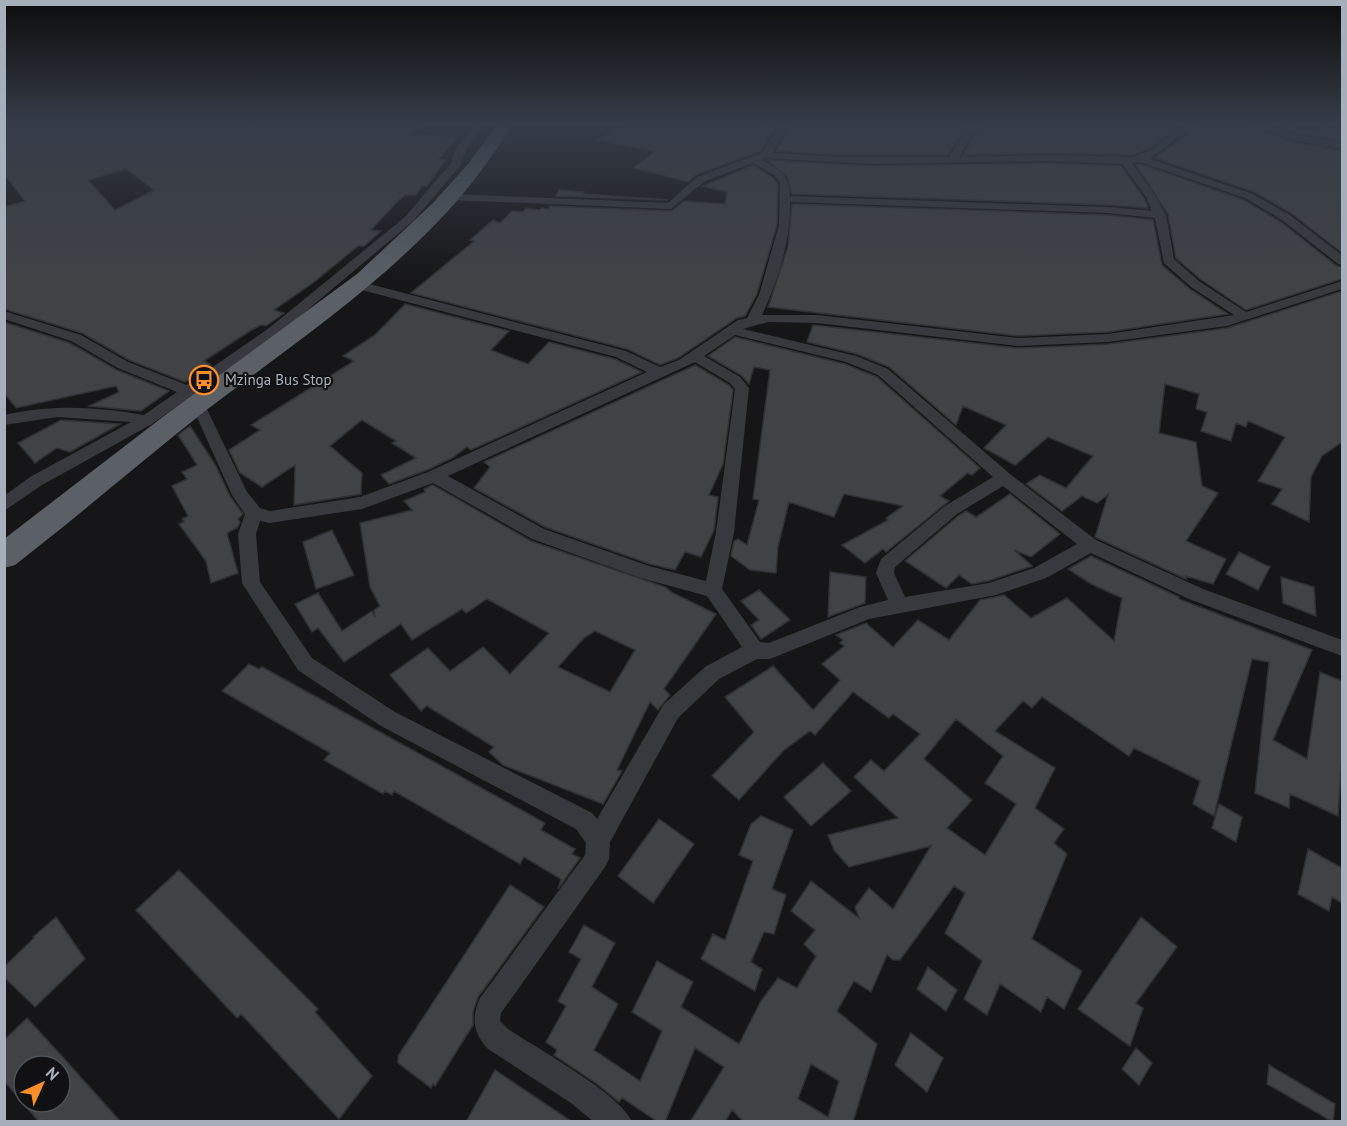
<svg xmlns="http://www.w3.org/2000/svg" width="1347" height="1126" viewBox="0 0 1347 1126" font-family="'PT Sans',sans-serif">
<rect width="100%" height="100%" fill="#161618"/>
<path fill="#404246" stroke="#303135" stroke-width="1.5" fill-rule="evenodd" d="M4,125H426L410,134L457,137L439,159L445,160L427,186H422L416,195H405L397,202L371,230L381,231L364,246H358L313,283L274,310L284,313L276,319L266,326L261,325L250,331L204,361L211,365L185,382L129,360L82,333L4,309V207L25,201L4,174ZM126,169L154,190L115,210L88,180Z
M626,125H777L760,151L696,175L688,182L634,168L655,151L596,140Z
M792,125H966L948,155H836L776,151Z
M981,125H1179L1152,147L1133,155L1049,153L963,155Z
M1201,125H1247L1297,143L1342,151V253L1291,213L1254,192L1155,158Z
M1272,125H1288L1301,130L1302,128L1317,132L1320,125L1342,130V141L1303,134Z
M767,160L871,166L1049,163L1121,166L1144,198L1148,208L1108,205L792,194L787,176Z
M1140,164L1244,200L1281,222L1337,266L1342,267V279L1246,310L1200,279L1176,258L1168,214L1136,165Z
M753,165L772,177L778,184L777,225L757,294L745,316L737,318L678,358L660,365L627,349L411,293L474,241L470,240L493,220L500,223L512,211L523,212L526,208L539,210L542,208L549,209L550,206L671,211L684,201L725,204L727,192L703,186Z
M559,190L584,192L583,194L668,200L556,196Z
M792,204L1108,215L1153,220L1162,265L1190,289L1228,314L1108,332L1019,336L768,307L788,246Z
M1342,291V442L1322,456L1311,477L1309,522L1272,504L1282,489L1258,481L1285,437L1248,421L1246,427L1236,423L1231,441L1201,431L1207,412L1196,409L1199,394L1165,384L1159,433L1196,442L1202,486L1218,493L1186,541L1226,559L1213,584L1186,576V579L1095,537L1108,495L1097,503L1082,496L1062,511L1026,484L1040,475L1066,488L1093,456L1048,437L1015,465L984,448L1006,425L963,406L956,425L889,367L857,354L807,342L813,325L1019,348L1108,344L1227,328Z
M405,304L509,331L491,350L528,364L549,342L615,359L642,372L471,450L467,447L452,458L427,470L389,484L381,475L416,458L392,443L396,441L362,420L330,446L362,473L361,494L294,505L295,465L262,487L240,473L229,450L260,430L251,425L354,361L343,356L375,335Z
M4,322L70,343L117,370L169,391L141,411L89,406L119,392L116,386L16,408L4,393Z
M735,337L845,364L877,377L980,468L972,475L968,473L940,496L949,501L886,552L883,549L865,563L842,545L888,520L886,518L903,506L844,494L834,517L789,502L778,547L776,573L750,570L731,556L734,541L738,539L747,545L759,500L753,499L770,370L754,367L749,384L741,375L708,356Z
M695,365L729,385L733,390L723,464L709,495L718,497L714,530L701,557L685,552L675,570L650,564L545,527L474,488L490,467L484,462Z
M61,420L120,424L70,452L57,448L35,463L18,443Z
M190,426L216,466L230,496L243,514L238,519L240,522L238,527L227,533L238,573L211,583L206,561L179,524L184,522L182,519L188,516L172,486L187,479L182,472L197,465L178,435Z
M433,485L531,541L665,587L673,593L716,614L664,689L670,695L658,710L650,702L617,770L622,771L603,804L503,765L489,752L494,747L427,706L421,711L390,675L428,648L450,671L483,647L510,674L549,633L487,599L466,613L462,609L412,640L401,624L344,662L318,628L312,632L295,604L318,593L342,631L372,611L375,617L374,610L380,606L370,587L360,523L412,510L404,501L425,492L424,489ZM595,631L635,650L610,692L558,667L584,638Z
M1010,494L1060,534L1031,557L1014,550L1032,566L988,581L972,584L959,575L946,588L905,561L958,516L966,511L976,517Z
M332,530L354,575L316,589L303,542Z
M1239,552L1270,567L1258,590L1226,574Z
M1091,556L1179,597V599L1312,650L1273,740L1307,759L1320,672L1342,681V757L1338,816L1290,794L1289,808L1255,793L1269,662L1252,659L1214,816L1193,804L1200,781L1134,748L1129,756L1042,697L1032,708L1023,701L995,731L1055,768L1035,808L1064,829L1054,843L1067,854L1032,939L1082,971L1064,1009L1047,997L1041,1012L1000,984L987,1015L964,999L982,961L945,933L965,893L954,886L900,960H893L887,955L871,992L854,981L837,1011L877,1044L853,1122H744L732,1110L725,1122H690L724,1067L695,1048L665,1122H658L622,1098L619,1102L597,1084L554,1055L557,1050L546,1042L566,1006L558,1001L581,959L569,952L584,925L615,943L592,987L618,1004L594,1050L640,1081L662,1031L632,1012L657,961L693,982L681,1007L739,1044L761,1001L778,978L797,988L816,956L804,944L815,930L791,911L811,881L859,918L855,907L869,888L893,909L931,846L849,867L834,850L828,835L898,818L854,777L871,760L884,771L920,734L893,714L889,718L853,692L815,735L810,731L783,751L739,800L712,776L754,732L725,697L773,666L813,710L840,680L822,664L844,646L840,643L843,640L836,635L866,623L893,647L918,620L949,640L980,600L1004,595L1031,618L1067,598L1114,641L1122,598L1091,584L1068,569ZM956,719L1003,756L985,783L1016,804L985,855L947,828L972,800L924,759ZM811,1064L839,1081L828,1117L798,1099Z
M830,572L866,577L865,603L828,617Z
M1281,577L1314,587L1316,616L1283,603Z
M759,590L790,620L761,639L751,625L759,620L741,601Z
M249,664L259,669L262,667L545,823L541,830L575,849L572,854L580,858L558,889L561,879L524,857L520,864L394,791L392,795L385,791L383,794L324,760L330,753L222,691Z
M823,763L851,791L811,826L784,797Z
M1219,804L1242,817L1236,842L1212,828Z
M761,816L793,830L772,889L786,895L774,934L764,932L751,962L762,969L755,991L701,959L713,934L725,940L753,861L739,855L751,824Z
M659,819L694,844L653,903L618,876Z
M1308,849L1342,868V903L1332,897L1329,911L1298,894Z
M179,870L318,1009L315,1012L372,1076L339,1119L241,1014L237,1018L136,910Z
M510,885L544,907L478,997L473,1012V1025L435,1086L433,1084L431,1088L398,1063V1056Z
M56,917L85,959L35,1007L4,977V967L34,938L33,937Z
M1141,917L1177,947L1136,1003L1143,1008L1130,1046L1078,1009Z
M928,967L957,990L946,1011L917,989Z
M27,1018L60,1054L121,1122H39L4,1081V1040ZM24,1066H60V1102H24Z
M911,1033L943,1058L927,1092L895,1065Z
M1136,1048L1152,1063L1139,1085L1122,1069Z
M1269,1065L1335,1104L1333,1122L1267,1084Z
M495,1070L571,1121L466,1122Z"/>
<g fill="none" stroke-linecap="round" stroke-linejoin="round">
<path fill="#37393e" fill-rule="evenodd" d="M476,125H486L466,149L460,166L413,221L279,334L152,424L42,485L4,511V496L30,477L131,422L57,417L4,425V415C52,404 97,407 144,415L177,392L118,368L71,341L4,319V311L81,335L128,362L187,385L269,328L405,217L451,163L456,148Z
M780,125H790L772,153L836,157H949L969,125H979L959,157L1049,155L1133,157L1153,149L1183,125H1199L1183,133L1150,159L1253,194L1290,215L1342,255V265L1338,264L1282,220L1245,198L1140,162L1132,163L1156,197L1166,215L1174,259L1199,281L1246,312L1342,281V289L1227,326L1108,342L1019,346L817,323L768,322L743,329L856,356L888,369L1010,474L1096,540L1203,589L1342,640V656L1189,599L1091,553L1046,578L996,595L869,619L770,659H757L719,679L678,718L610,842L609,859L605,867L501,1013L500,1021L508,1029C536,1048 621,1094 632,1122H594L571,1103L488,1049C473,1033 471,1018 480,998L585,855L586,843L576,829L381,726L298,670L242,583L238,534L245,514L232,495L191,404L193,401H203L247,492L260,508L270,511L360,497L428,472L647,372L616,357L354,288L352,285L354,282H362L626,351L660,367L679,360L738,320L747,318L759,295L779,225L780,183L774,175L753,163L705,181L671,209L452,200L447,197L452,194L668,203L697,177L761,153ZM766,158L871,164L1049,161L1122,164L1146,197L1152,211L1108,207L790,196C790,175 779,169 762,160ZM790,202L1108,213L1155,218L1164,263L1191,287L1234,315L1108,334L1019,338L817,315H762C778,281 791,240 790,202ZM735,335L846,362L878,375L993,477L945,506L881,559L876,573L888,600L860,607L769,643L760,642L722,589L734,532L749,388L740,377L704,356ZM695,362L730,383L735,389L716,532L706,581L649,566L544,529L448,476ZM433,483L532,539L641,578L707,596L742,647L705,667L664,704L597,819L592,813L395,712L312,658L260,582L256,534L260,521L270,523L362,509ZM1003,486L1077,544L1034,568L989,583L905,597L894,573L895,567L957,514Z
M1249,125H1264L1302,136L1342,143V149L1298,141Z"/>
<path fill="#5a6066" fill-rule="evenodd" d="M497,125H513C493,155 472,185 447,212C376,289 288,348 205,411C149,455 95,502 39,546L15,565L4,568V539L164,416L357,274L433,203L468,164Z"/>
</g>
<linearGradient id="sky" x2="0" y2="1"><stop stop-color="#0c0c0d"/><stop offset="0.44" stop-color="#363c48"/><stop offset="1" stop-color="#363c48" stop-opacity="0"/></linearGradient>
<rect width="1347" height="283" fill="url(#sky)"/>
<defs>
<g id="bus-ring" transform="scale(1.5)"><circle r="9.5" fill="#111113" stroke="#ff8e27" stroke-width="1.5"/><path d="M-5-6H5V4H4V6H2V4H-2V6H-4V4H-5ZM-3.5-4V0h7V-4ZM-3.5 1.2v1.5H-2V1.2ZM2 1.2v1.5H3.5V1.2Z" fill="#ff8e27"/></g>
</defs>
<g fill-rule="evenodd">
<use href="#bus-ring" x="204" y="380"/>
</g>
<g text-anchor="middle" stroke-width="4.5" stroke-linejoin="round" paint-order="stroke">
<g font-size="15" fill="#a7b0ba" stroke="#111113" text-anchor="start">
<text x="225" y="385">Mzinga Bus Stop</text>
</g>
</g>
<rect width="1347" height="1126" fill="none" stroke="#a7b0ba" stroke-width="12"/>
<g transform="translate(42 1084) rotate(45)"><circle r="28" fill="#111113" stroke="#4d5156" stroke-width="1.5"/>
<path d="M0-4.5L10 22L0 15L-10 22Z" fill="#ff8e27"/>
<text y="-9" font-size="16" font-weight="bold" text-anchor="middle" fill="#a7b0ba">N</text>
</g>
</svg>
